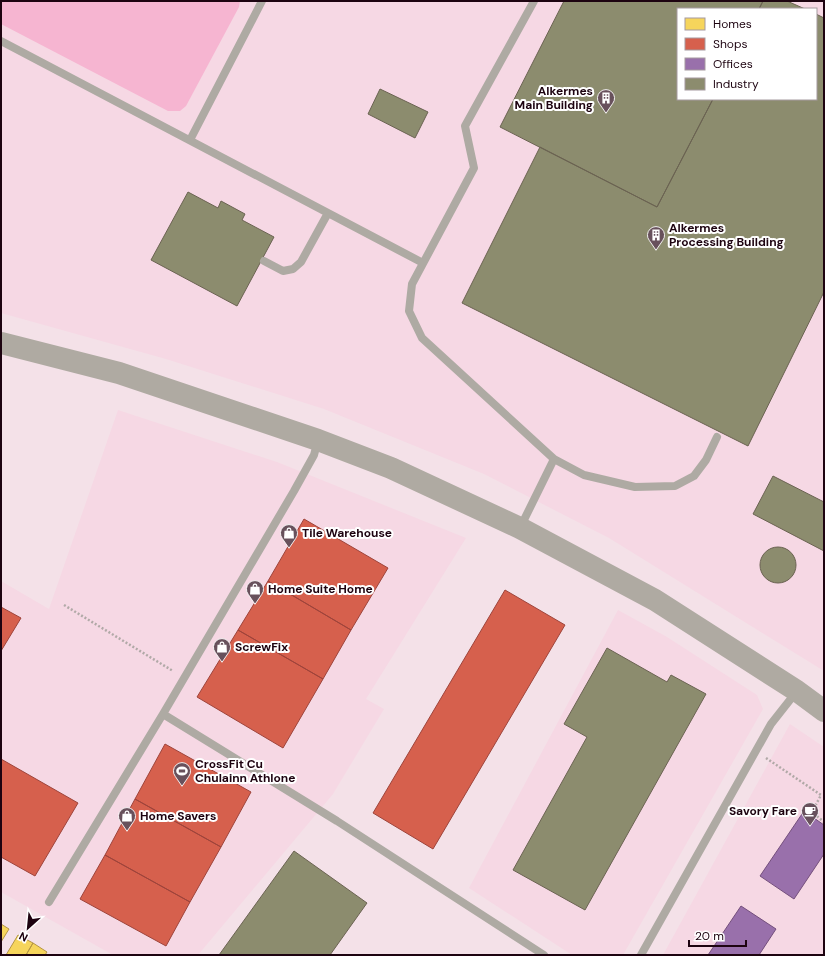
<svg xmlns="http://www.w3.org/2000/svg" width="825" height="956" viewBox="0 0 825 956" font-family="'DM Sans',sans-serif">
<rect width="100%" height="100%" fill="#f4e1e8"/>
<path fill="#f6d8e4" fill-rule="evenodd" d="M1,1H824V671L609,538L484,474L324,409L166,359L1,313ZM678,9H816V99H678Z
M118,410L277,462L466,538L366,699L384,709L333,794L198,955H113L1,892V581L49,609Z
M618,610L667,637L757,695L763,709L623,955H572L469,888Z
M790,724L824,747V955H663Z"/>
<path fill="#f6b5d1" d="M1,1H240L239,7L186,106L180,111H168L1,24Z"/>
<path fill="#f6d55c" stroke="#b59645" d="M1,924L9,929L1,942Z
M18,935L33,943L26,955H6Z
M33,943L47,952L45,955H26Z"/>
<path fill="#d6604d" stroke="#9e443b" d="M304,519L388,568L351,630L268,581Z
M268,581L351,630L323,679L238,630Z
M505,590L565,625L433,849L373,813Z
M1,607L21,618L1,651Z
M238,630L323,679L283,748L197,697Z
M165,744L251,792L221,847L135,799Z
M1,759L78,803L35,876L1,857Z
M135,799L221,847L190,902L105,855Z
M105,855L190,902L166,946L80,899Z"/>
<path fill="#9970ab" stroke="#744f7c" d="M804,811L824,825V854L794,899L760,876Z
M741,906L776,929L759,955H708Z"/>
<path fill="#8c8c6e" stroke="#6b6352" d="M564,1H763L759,9H678V99H713L657,207L500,127Z
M763,1H787L805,9H759Z
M816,14L824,18V292L748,446L462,303L540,147L657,207L713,99H816Z
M380,89L428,112L415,138L368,114Z
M188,192L218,208L221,201L245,214L242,220L274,237L237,306L151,260Z
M773,476L824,502V551L753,514Z
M760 565a18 18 0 1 1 36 0a18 18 0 1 1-36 0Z
M607,648L667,682L671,675L706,694L585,910L513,870L587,737L564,724Z
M294,851L367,903L330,955H219Z"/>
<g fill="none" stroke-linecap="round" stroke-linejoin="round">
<path stroke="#b1a9a7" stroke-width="2.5" stroke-dasharray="2 2" stroke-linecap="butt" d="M64,605L173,671
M766,758L821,795L812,812L824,822"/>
<path stroke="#aeaaa3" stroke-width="8" d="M534,1L465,126L474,168L412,284L409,311L422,338L554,459L584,475L635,487L675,486L694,476L706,460L717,437
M1,41L423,263
M190,140L262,1
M264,261L283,271L293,269L301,262L328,213
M520,528L554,459
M163,714L337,821L544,955
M49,902L163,714L294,491L314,455L318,440
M641,955L771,724L797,691"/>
<path stroke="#afaaa2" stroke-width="22" d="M1,343L119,373L318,440L391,468L520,528L655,600L797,691L824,711"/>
</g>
<defs>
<g id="building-pin" transform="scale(0.9)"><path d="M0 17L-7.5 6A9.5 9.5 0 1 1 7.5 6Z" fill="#68515c" stroke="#fff"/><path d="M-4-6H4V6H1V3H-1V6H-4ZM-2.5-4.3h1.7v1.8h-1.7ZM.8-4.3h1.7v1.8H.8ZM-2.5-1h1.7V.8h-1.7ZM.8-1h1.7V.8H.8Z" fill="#fff"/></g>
<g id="shop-pin" transform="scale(0.9)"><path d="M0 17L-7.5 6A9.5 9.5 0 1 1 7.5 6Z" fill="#68515c" stroke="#fff"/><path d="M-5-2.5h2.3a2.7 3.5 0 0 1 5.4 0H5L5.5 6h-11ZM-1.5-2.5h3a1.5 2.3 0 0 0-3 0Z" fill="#fff"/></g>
<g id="stadium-pin" transform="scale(0.9)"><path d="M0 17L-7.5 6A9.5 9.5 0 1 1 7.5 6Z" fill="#68515c" stroke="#fff"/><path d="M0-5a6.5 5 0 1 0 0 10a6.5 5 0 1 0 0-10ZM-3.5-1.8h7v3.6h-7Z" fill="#fff"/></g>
<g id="cafe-pin" transform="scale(0.9)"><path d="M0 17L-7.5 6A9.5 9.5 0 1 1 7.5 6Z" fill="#68515c" stroke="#fff"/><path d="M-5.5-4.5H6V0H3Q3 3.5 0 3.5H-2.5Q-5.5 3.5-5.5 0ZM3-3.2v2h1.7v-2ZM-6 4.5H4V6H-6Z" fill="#fff"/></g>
</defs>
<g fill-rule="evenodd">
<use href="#building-pin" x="606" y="98"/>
<use href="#building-pin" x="656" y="235"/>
<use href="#shop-pin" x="289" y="533"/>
<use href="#shop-pin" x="255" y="589"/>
<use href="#shop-pin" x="222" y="647"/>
<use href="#stadium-pin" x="182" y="771"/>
<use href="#cafe-pin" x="810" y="811"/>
<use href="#shop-pin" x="127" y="816"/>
</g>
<g text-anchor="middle" stroke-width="4" stroke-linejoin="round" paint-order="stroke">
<g font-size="12" font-weight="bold" fill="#1d0310" stroke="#fff" text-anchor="start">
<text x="593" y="95" text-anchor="end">Alkermes<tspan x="593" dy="14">Main Building</tspan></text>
<text x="669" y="232">Alkermes<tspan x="669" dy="14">Processing Building</tspan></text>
<text x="302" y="537">Tile Warehouse</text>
<text x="268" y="593">Home Suite Home</text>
<text x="235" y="651">ScrewFix</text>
<text x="195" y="768">CrossFit Cu<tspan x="195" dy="14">Chulainn Athlone</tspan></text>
<text x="797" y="815" text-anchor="end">Savory Fare</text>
<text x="140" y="820">Home Savers</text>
</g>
</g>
<rect width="825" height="956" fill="none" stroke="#1d0310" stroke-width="4"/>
<rect x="677" y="8" width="140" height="92" fill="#ffffff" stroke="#a59a9f"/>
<rect x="685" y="18" width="20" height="12" fill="#f6d55c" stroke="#a59a9f"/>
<text x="713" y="28" font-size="12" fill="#1d0310">Homes</text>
<rect x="685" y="38" width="20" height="12" fill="#d6604d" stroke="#a59a9f"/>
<text x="713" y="48" font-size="12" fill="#1d0310">Shops</text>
<rect x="685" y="58" width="20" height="12" fill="#9970ab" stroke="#a59a9f"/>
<text x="713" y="68" font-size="12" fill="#1d0310">Offices</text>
<rect x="685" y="78" width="20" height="12" fill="#8c8c6e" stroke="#a59a9f"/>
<text x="713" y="88" font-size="12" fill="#1d0310">Industry</text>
<g transform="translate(28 928) rotate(207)" stroke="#ffffff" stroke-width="3" paint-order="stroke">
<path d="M0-3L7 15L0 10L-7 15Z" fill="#1d0310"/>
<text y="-6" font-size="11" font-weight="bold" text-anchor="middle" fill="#1d0310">N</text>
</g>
<path d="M689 940v6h57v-6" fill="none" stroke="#1d0310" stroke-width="2"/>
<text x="695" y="940" font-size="12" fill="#1d0310" stroke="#ffffff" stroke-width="3" paint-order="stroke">20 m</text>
</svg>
